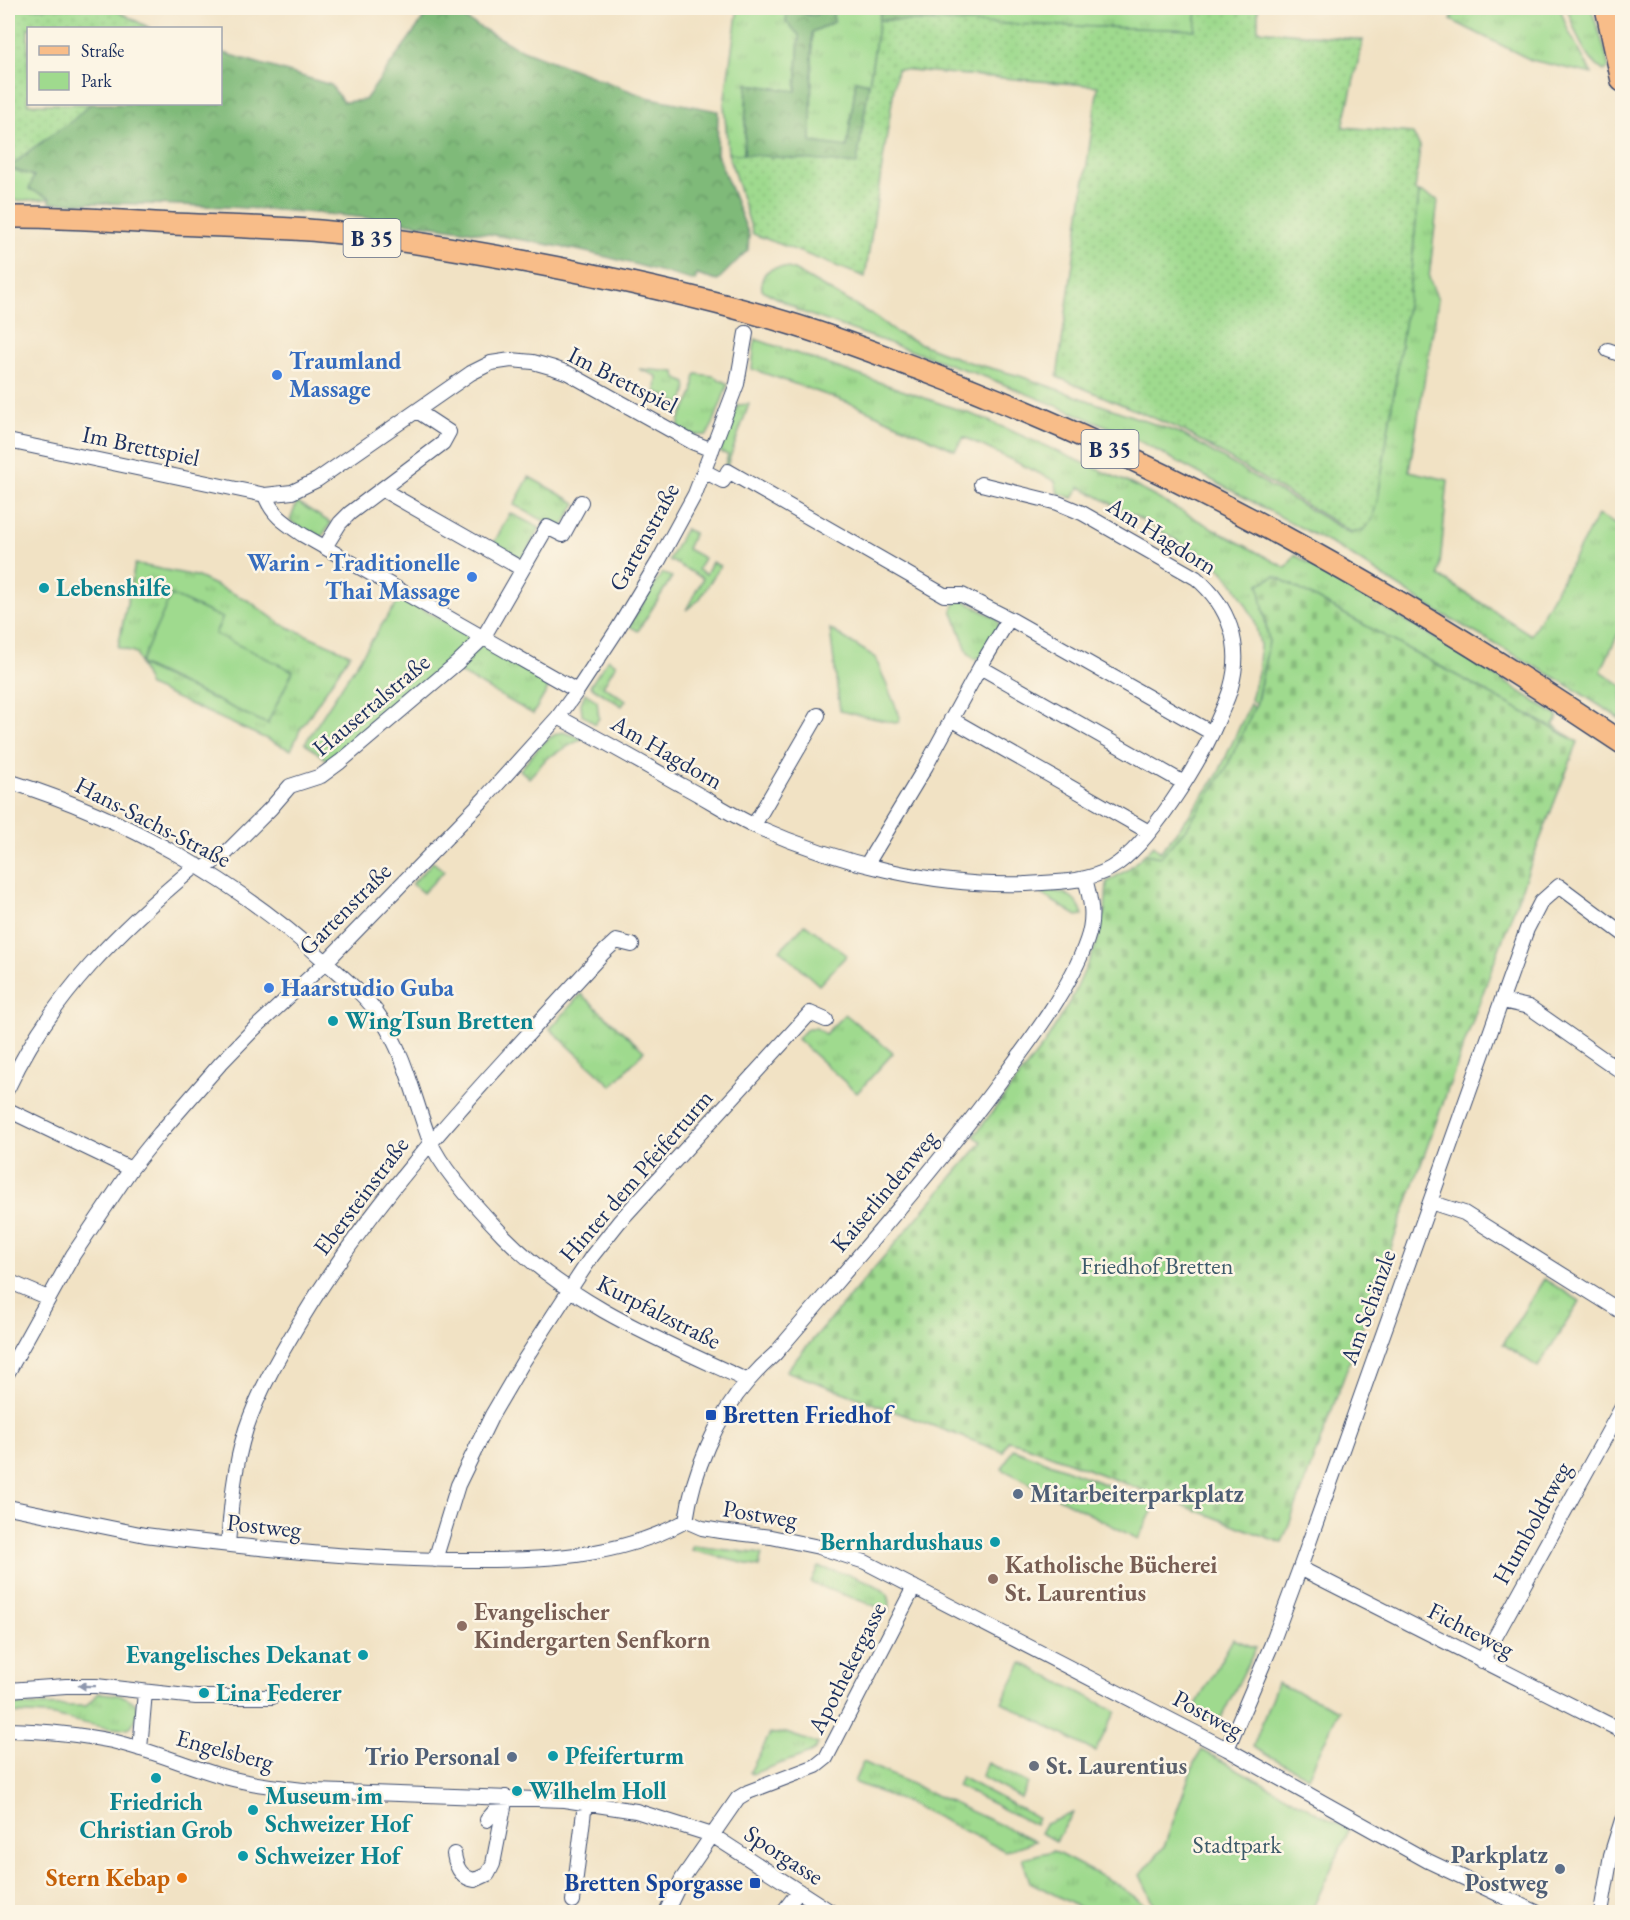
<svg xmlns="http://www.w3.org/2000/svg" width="1630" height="1920" viewBox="0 0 1630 1920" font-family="'EB Garamond',serif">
<defs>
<pattern id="grass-tufts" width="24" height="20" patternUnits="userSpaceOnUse" patternTransform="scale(1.5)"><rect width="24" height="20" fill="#9fda8e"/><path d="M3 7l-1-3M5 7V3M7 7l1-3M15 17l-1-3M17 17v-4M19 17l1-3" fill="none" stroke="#88bb7d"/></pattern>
<pattern id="forest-crowns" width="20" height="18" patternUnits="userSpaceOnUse" patternTransform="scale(1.5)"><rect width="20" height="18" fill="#7fba79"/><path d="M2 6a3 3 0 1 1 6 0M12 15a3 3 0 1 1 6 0" fill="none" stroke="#679866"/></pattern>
<pattern id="cemetery-stones" width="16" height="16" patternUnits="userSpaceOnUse" patternTransform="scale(1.5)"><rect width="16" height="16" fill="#9fda8e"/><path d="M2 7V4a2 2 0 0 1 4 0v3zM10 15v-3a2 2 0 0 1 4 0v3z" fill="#88bb7d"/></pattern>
<pattern id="garden-dots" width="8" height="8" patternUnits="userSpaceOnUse" patternTransform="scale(1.5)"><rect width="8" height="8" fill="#9fda8e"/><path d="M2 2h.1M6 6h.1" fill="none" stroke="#88bb7d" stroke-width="1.8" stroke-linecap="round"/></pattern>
</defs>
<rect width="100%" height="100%" fill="#fcf5e5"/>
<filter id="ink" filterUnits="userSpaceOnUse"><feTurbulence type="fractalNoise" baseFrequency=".0167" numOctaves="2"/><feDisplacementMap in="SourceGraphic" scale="12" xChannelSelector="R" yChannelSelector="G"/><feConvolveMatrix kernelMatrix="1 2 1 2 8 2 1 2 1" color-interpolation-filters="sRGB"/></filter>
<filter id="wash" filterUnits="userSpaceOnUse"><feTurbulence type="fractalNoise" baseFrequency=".008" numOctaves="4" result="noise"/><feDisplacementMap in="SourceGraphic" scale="24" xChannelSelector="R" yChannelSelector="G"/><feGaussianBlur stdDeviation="1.35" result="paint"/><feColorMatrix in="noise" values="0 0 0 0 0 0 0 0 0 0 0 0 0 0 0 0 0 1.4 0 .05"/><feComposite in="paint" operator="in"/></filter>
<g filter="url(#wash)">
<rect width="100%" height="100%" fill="#f1e2c4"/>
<path fill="url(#grass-tufts)" stroke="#5d8476" stroke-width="1.5" d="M738,8H792L787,11L799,35L796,92L747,84L744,155L728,153L724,104Z
M794,8H881L869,83L856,81L847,148L811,143L812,32L834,22C820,17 807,15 794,8Z
M937,8H1197L1196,30L933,22Z
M1455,8H1560L1568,30L1592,74L1531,60L1451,20Z
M1567,8H1591L1604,47L1609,68L1604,71C1584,59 1574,29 1567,8Z
M9,168L34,176L50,199L8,201V169Z
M1419,192L1438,200L1429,278L1438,300L1409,471L1448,480L1439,576L1531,635L1598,515L1622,528V625L1601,671L1622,686V720L1563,682L1433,609L1348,553L1126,434L988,378L796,310V308L762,290C759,268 776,265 792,269L874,316L897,333L926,346L965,361L1020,376L1182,434L1351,534V532L1363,530L1378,498L1409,291Z
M755,339L982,418L1133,485L1286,568L1295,555L1465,656L1559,717L1553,725L1578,742L1275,576L1259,584L1269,642L1256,704L1251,700L1259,668L1260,644L1254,619L1234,584L1216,564L1144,521L1080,487L1073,498L1058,493L1055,481L964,437L955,450L855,405L752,369Z
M639,369L675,372L676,378L686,383C688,392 685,397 680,404L656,391L657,376Z
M696,374L713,376L728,384L713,424L707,435C696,436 688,435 679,428C677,415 690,405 693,393C695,386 692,381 696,374Z
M749,404L727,466L725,465L728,455L720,452L738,405Z
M529,477L576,503L561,530L514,505Z
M297,502L331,523L320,539L290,521Z
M510,513L540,528L522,559L494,543Z
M685,529L694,533L687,549L704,558L698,570L706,574L712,562L720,566L699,600L686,610L703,578L669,560Z
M135,564L196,576L249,601L281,624L350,654L300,730L291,750L149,686L140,665L268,724L215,634L222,619L140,664L136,653L118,647Z
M662,573L672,577L638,631L629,626Z
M963,600L997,619L1000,626L982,657L974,659L968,653L952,610L955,603Z
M482,644L552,682L533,714L455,670Z
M608,659L616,664L603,686L626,700L622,706L590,686Z
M585,693L597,701L599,718L595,724L582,714L581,703Z
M1250,704L1254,708L1226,769L1185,830L1160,857L1145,854L1154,845L1160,852L1188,817L1218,774Z
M562,732L583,738L547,758L529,778L520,770C532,756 544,737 562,732Z
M433,862L444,871L423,893L412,884Z
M1041,891C1061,890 1077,894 1083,915L1077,916L1041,894Z
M581,994L644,1051L612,1086L550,1029Z
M845,1014L893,1053L857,1093L797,1039L808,1028H816L825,1034Z
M1544,1279L1580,1301L1538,1367L1503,1344Z
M693,1546L762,1554L759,1567L691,1550Z
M818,1567C836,1571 873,1579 886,1593C891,1598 890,1605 889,1611L811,1583Z
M98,1693C113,1694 144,1695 136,1718C134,1723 131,1727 126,1728C114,1732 69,1719 54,1716C38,1714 23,1714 8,1713V1705L86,1706Z
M786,1733L818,1744L815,1750L810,1753L752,1774L750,1772L770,1734Z
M863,1762L1036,1841L1005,1851L915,1806L854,1782Z
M988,1763L1028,1783L1021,1798L981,1777Z
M961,1777L1038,1818L1035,1825L957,1786Z
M1073,1813L1056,1841L1040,1833L1045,1824Z
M1053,1851L1115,1883L1156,1912H1088L1030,1882L1022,1858Z"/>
<path fill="url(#forest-crowns)" stroke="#4d746c" stroke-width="1.5" d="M431,8H446L515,47L646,97L718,111L717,154L749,235L748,250L717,281L697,275L695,281C654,270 613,257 571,249C399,214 225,202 50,203V198L29,189L34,176L9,168C35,145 65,128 90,104H220L221,52L331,85L343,102L365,100Z
M792,8L808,15H816L821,9L833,13L834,22L812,32L811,142L847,147L856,80L869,83L857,164L744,155L747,84L796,91L799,35L786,22L787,11Z
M881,8H937L933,22L879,20Z"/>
<path fill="url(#cemetery-stones)" stroke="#5d8476" stroke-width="1.5" d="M1275,576L1578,742C1473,1007 1384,1277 1282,1543L1024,1445L1008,1441L1003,1452L786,1371L982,1142L974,1136L1045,1043L1073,996L1097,943L1105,911L1107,882L1127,870L1145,854L1160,857L1185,830L1226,769L1257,702L1269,642L1259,584Z"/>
<path fill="#9fda8e" stroke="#5d8476" stroke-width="1.5" d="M171,595L222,618L215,634L293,671L267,724L140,664Z
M405,600L462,631L469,638L465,647L331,763L305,743L383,623L397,603Z
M830,629L875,657L900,717L899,722L895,723L840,711Z
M805,924L847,955L819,985L780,950Z
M1013,1449L1156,1504L1138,1539L1002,1469Z
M1233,1639L1256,1648L1221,1718L1215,1721L1192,1712Z
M1022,1663L1116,1711L1095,1752L1002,1702Z
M1277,1683L1339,1710L1308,1777L1253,1747Z
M1202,1750L1349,1830L1311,1912H1158L1140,1875L1164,1847L1194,1763Z"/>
<path fill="url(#garden-dots)" stroke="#5d8476" stroke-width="1.5" d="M8,8H111L150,28H28V104H90L73,120L30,150L8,169Z
M1197,8H1258V30L1363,40L1343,127L1412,133L1420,146L1415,191L1419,192L1409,291L1378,498L1372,520L1363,530L1351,532L1184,431L1057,377L1098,86L897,69L865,277L753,234L728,153L857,164L879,20L1195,30Z"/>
</g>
<g filter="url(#ink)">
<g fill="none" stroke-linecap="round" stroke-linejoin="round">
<g stroke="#3b4a6d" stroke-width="16">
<path id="street" d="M1608,350L1622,355
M8,441L265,495L292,492L317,480L471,373L491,363L511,360L533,362L554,368L568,373L692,442L712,450
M704,471L723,481L728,471L944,595H962L1014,621L1212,733
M383,490L522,569
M265,495C272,515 285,523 303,535L577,691
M325,547L340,523L350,513L443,443L449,432L417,411
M980,667L1184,783
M558,717C600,739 640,762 681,785C706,798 730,814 755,826C838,863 932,887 1024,884C1052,882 1086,883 1111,868C1149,846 1200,762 1217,722C1222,710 1228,699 1231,687C1243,645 1229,606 1196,578L1082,513L1058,503L981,484
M951,719L1149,832
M8,781C126,818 237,880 328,964C346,980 367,997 380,1017C407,1057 413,1097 430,1141C442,1170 480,1211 503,1235C570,1304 662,1341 748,1381
M754,825L818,715
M867,864L926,766L980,667L1009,619
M203,869L226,853L271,808L290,786L321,776L340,762L457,663L483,638L547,527L563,535L581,502
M1502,1001L1529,1007L1622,1072
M8,1088C50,997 121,928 197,865
M8,1110L131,1169
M1430,1202L1464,1213L1622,1312
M8,1281L48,1298
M8,1372L73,1255L131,1169L160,1133L221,1063L253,1030L326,962L485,798L558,717L577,691L617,630L658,562L695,494L737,384L746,333
M8,1507L145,1535L177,1539C272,1550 368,1560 464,1560C543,1560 615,1559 686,1521L702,1528L720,1531L771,1537L819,1547L865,1562L1227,1749L1428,1861L1536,1912
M686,1521C693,1472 716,1417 749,1380C757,1371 766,1362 775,1354C852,1263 931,1175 1001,1080C1031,1040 1071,987 1087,940C1095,917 1091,901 1085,878
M228,1545C231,1505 234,1467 246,1429C259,1390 280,1355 301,1320C383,1183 496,1070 603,953L616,941L632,945
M435,1560L458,1485L492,1415L523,1362L569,1291L592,1256L619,1222L810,1013L826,1020
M1300,1568L1622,1731
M1482,1661L1622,1407
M8,1690L66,1686H96L196,1697H272
M8,1730C43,1731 78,1734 112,1741C151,1750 187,1766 225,1777C255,1785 285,1788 315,1791L564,1800L636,1811L712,1835L831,1912
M140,1749L145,1692
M1227,1749L1271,1646L1300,1568L1527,929L1541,902L1559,886L1622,933
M487,1820L505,1799
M454,1854C456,1867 461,1878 475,1880L488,1874L493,1864L506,1797
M573,1901L585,1803
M667,1910L682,1879L738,1798L748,1792L816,1766L826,1758L914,1587
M783,1912L799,1891
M1601,1912L1611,1855L1622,1820"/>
</g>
<g stroke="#3b4a6d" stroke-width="24">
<path id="primary" d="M1606,8L1622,81
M8,217C62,216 117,221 172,224C221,226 271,227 320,231C386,237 452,248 517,260C609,277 699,296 788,323C832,336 875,353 919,369C1169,462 1401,595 1622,743"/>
</g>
<use href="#street" stroke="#fff" stroke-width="14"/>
<use href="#primary" stroke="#f8bd89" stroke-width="21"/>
</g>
<defs><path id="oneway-solid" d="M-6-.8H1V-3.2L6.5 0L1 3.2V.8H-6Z" transform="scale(1.5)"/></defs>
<use fill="#8d97ae" href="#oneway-solid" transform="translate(87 1686) rotate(-179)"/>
</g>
<g fill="#3f7fe0" stroke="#fcf5e5" stroke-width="2">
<circle cx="277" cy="375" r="6"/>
<circle cx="472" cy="577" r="6"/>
<circle cx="269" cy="988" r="6"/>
</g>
<g fill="#0f9aa8" stroke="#fcf5e5" stroke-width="2">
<circle cx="44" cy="588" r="6"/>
<circle cx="333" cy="1021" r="6"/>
<circle cx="995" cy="1542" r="6"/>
<circle cx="363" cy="1655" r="6"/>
<circle cx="204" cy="1693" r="6"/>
<circle cx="553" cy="1756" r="6"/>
<circle cx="156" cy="1778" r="6"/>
<circle cx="517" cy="1791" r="6"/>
<circle cx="253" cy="1810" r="6"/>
<circle cx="243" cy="1856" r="6"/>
</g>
<g fill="#1a4fb4" stroke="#fcf5e5" stroke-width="2">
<rect x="705" y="1409" width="12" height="12" rx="3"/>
<rect x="749" y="1877" width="12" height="12" rx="3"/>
</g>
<g fill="#5c6f8a" stroke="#fcf5e5" stroke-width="2">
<circle cx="1018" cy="1494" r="6"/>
<circle cx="512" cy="1757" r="6"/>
<circle cx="1560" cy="1869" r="6"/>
</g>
<g fill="#8d6e63" stroke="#fcf5e5" stroke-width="2">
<circle cx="993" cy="1579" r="6"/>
<circle cx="462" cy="1626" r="6"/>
</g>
<circle fill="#6b7280" stroke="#fcf5e5" stroke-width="2" cx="1034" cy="1766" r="6"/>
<circle fill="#e8710a" stroke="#fcf5e5" stroke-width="2" cx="182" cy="1878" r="6"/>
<g text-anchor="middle" stroke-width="5" stroke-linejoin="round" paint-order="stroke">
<g fill="#fcf5e5" stroke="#5e6a86" stroke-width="1.5">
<rect x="343.5" y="219" width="57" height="38" rx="4.5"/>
<rect x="1081.5" y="430" width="57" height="38" rx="4.5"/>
</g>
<g font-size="22" font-weight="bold" fill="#1b2f5e">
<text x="372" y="246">B 35</text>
<text x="1110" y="457">B 35</text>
</g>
<g font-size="24" font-weight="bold" fill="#366cbe" stroke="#fcf5e5" text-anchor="start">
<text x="289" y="369">Traumland<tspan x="289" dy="28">Massage</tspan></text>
<text x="460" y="571" text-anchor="end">Warin - Traditionelle<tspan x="460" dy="28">Thai Massage</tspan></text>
<text x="281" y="996">Haarstudio Guba</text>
</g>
<g font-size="24" fill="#1b2f5e" stroke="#fcf5e5">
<text transform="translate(623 380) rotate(27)" y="8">Im Brettspiel</text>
<text transform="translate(141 446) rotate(12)" y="8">Im Brettspiel</text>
<text transform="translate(1162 536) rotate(32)" y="8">Am Hagdorn</text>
<text transform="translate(644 537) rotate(-61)" y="8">Gartenstraße</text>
<text transform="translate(371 705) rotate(-40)" y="8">Hausertalstraße</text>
<text transform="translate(667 752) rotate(30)" y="8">Am Hagdorn</text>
<text transform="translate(153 822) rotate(27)" y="8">Hans-Sachs-Straße</text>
<text transform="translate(345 909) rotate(-45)" y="8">Gartenstraße</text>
<text transform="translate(636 1176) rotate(-49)" y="8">Hinter dem Pfeiferturm</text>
<text transform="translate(884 1191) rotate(-50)" y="8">Kaiserlindenweg</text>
<text transform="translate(361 1196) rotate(-53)" y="8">Ebersteinstraße</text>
<text transform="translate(1368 1307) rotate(-70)" y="8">Am Schänzle</text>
<text transform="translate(659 1312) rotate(27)" y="8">Kurpfalzstraße</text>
<text transform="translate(760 1514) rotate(9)" y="8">Postweg</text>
<text transform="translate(1532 1523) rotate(-61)" y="8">Humboldtweg</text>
<text transform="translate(264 1526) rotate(6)" y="8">Postweg</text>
<text transform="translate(1471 1630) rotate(27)" y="8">Fichteweg</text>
<text transform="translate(847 1668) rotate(-63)" y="8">Apothekergasse</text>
<text transform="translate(1208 1714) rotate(28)" y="8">Postweg</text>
<text transform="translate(225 1750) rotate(15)" y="8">Engelsberg</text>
<text transform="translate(784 1855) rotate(33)" y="8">Sporgasse</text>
</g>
<g font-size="24" font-weight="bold" fill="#0d838f" stroke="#fcf5e5" text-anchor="start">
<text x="56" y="596">Lebenshilfe</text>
<text x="345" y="1029">WingTsun Bretten</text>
<text x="983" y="1550" text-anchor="end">Bernhardushaus</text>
<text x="351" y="1663" text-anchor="end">Evangelisches Dekanat</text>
<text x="216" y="1701">Lina Federer</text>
<text x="565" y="1764">Pfeiferturm</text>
<text x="529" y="1799">Wilhelm Holl</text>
<text x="265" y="1804">Museum im<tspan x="265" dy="28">Schweizer Hof</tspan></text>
<text x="156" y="1810" text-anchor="middle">Friedrich<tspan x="156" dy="28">Christian Grob</tspan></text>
<text x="255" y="1864">Schweizer Hof</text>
</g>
<g font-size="24" fill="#3c5a6a" stroke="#fcf5e5">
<text x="1157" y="1274">Friedhof Bretten</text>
<text x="1237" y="1853">Stadtpark</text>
</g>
<g font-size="24" font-weight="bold" fill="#164399" stroke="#fcf5e5" text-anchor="start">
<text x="723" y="1423">Bretten Friedhof</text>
<text x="743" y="1891" text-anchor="end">Bretten Sporgasse</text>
</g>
<g font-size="24" font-weight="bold" fill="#4e5e75" stroke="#fcf5e5" text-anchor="end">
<text x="1030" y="1502" text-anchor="start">Mitarbeiterparkplatz</text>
<text x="500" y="1765">Trio Personal</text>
<text x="1548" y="1863">Parkplatz<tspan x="1548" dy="28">Postweg</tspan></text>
</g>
<g font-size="24" font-weight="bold" fill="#785e54" stroke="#fcf5e5" text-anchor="start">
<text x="1005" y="1573">Katholische Bücherei<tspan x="1005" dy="28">St. Laurentius</tspan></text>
<text x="474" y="1620">Evangelischer<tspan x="474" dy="28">Kindergarten Senfkorn</tspan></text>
</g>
<g font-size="24" font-weight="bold" fill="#5b616d" stroke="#fcf5e5" text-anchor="start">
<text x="1046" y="1774">St. Laurentius</text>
</g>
<g font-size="24" font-weight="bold" fill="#c56008" stroke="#fcf5e5" text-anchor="end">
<text x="170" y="1886">Stern Kebap</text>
</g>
</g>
<rect width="1630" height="1920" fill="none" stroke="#fcf5e5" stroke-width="30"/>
<rect x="27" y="27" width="195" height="78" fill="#fcf5e5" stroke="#a2a6af" stroke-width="1.5"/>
<rect x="39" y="46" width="30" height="9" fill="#f8bd89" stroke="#a2a6af" stroke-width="1.5"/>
<text x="81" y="57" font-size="18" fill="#1b2f5e">Straße</text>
<rect x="39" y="72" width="30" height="18" fill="#9fda8e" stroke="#a2a6af" stroke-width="1.5"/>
<text x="81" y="87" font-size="18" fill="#1b2f5e">Park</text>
</svg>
